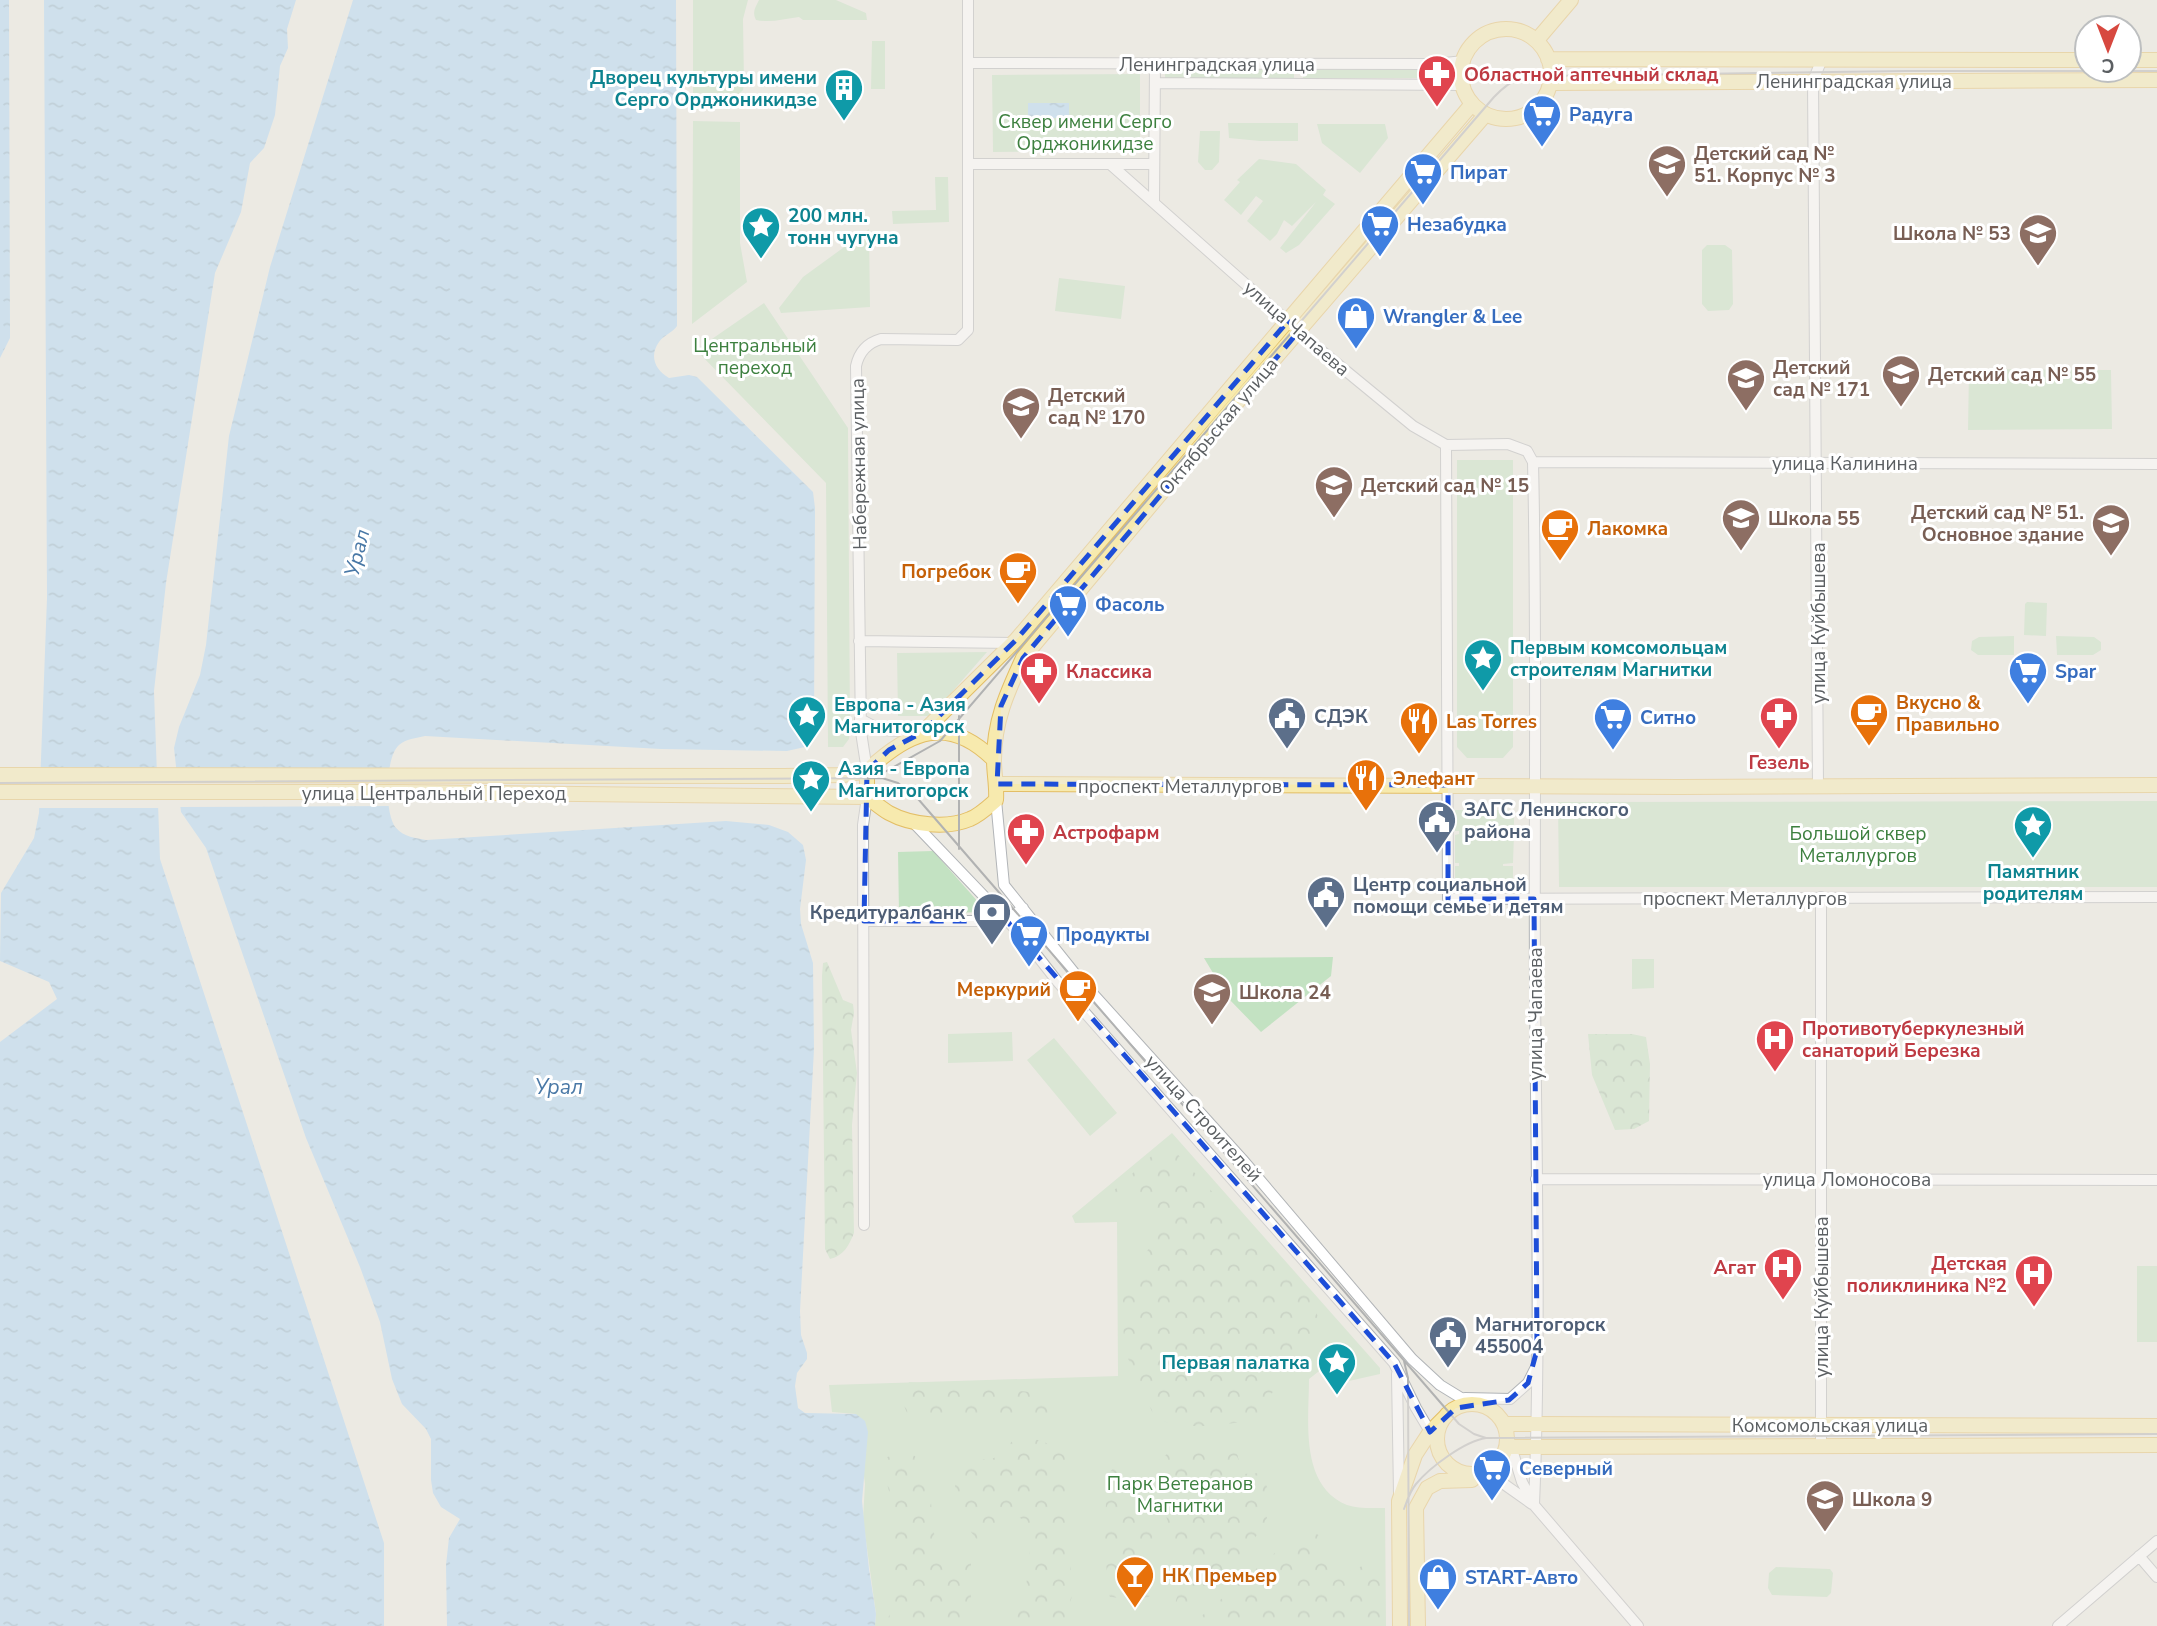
<svg xmlns="http://www.w3.org/2000/svg" width="2157" height="1626" viewBox="0 0 2157 1626" font-family="'Nunito Sans',sans-serif">
<defs>
<pattern id="forest-crowns" width="20" height="18" patternUnits="userSpaceOnUse" patternTransform="scale(1.75)"><rect width="20" height="18" fill="#c3e2c2"/><path d="M2 6a3 3 0 1 1 6 0M12 15a3 3 0 1 1 6 0" fill="none" stroke="#a1baa1"/></pattern>
<pattern id="water-ripples" width="26" height="14" patternUnits="userSpaceOnUse" patternTransform="scale(1.75)"><rect width="26" height="14" fill="#aad6f6"/><path d="M2 4q2-2 4 0t4 0M15 11q2-2 4 0t4 0" fill="none" stroke="#8db1cb"/></pattern>
</defs>
<rect width="100%" height="100%" fill="#eceae3"/>
<path fill="#c3e2c2" d="M693,0H748L743,19L744,83L743,90L739,94L693,93Z
M759,0H836L866,13L867,20H803L799,17C784,19 771,23 756,20C752,12 755,8 759,0Z
M872,41H885V89H871Z
M1294,67V78L1165,79V68Z
M1303,67H1427V78H1303Z
M1140,74V151L993,152L992,75Z
M693,121L740,122V243L747,282L692,324Z
M1228,123H1298V141H1260L1229,138Z
M1317,124H1385L1388,138L1360,173L1322,143Z
M1200,131H1220L1219,162L1212,170H1205L1198,162Z
M1259,159L1296,164L1326,190L1323,195L1335,204L1299,245L1286,253L1280,248L1316,202L1292,226L1284,220L1277,234L1270,241L1247,221L1263,201L1256,196L1241,215L1224,200L1240,182L1237,180Z
M935,177H948L949,222L893,224L892,211L936,210Z
M869,229L870,307L781,313L779,308L803,277Z
M1707,245H1725L1732,250L1733,304L1729,310L1708,311L1702,304V250Z
M1059,278L1125,286L1121,319L1055,311Z
M764,303L848,428L850,728L849,739L843,747H828L826,483L696,350Z
M1969,369L2111,370L2112,429L1968,430Z
M1457,460H1513V747L1503,758H1467L1457,747Z
M2027,602L2047,603L2046,636L2024,635L2025,604Z
M2014,636V655H1978L1971,650L1972,641L1979,637Z
M2056,636L2094,637L2101,642V650L2093,655H2057Z
M987,652L931,716H898L897,653Z
M2157,801V887H1559L1558,802Z
M1455,810H1514V832H1503L1514,834L1513,863L1503,864V866H1513V890H1455V866H1459V863H1455V835L1459,834V831H1455Z
M933,851L987,912L899,914L898,852Z
M1333,957L1331,976L1261,1032L1228,998L1204,958Z
M1632,959H1654V988L1632,989Z
M1012,1032L1013,1061L948,1063V1034Z
M1054,1038L1117,1113L1090,1136L1027,1060Z
M1172,1133L1380,1368V1374L1349,1381L1332,1361L1309,1379C1309,1420 1299,1485 1347,1505C1358,1509 1373,1508 1385,1508L1386,1626H875L876,1614L863,1519L865,1484L856,1414L832,1412L829,1385L1118,1376L1117,1222L1075,1223L1072,1216Z
M2137,1266H2157V1342H2137Z
M1776,1567L1830,1569L1833,1573L1831,1593L1827,1597L1772,1595L1768,1588L1769,1573Z"/>
<path fill="url(#forest-crowns)" d="M827,962L843,1000L853,1004L854,1013L851,1030L857,1073L852,1125L854,1233C849,1245 844,1256 830,1259L825,1249L822,976L823,963Z
M1588,1034H1632L1646,1037L1650,1064L1649,1121L1634,1129L1615,1130L1592,1075Z
M1170,1146L1311,1299L1320,1322L1316,1335L1292,1354L1264,1409L1251,1421L1210,1426H1178L1155,1418L1125,1352L1123,1324V1293L1145,1253L1157,1240L1158,1234L1155,1216L1126,1197H1117L1111,1193L1157,1151Z
M909,1382L1044,1393L1056,1402L1054,1420H928L908,1415L901,1399Z
M1018,1436L1043,1441L1052,1447L1063,1448L1070,1452L1067,1497L1072,1596L1067,1613L1068,1626L1011,1625C1028,1596 1032,1558 1029,1525L1019,1517L1013,1516L985,1542L979,1543L960,1517L955,1486L956,1468L966,1462L994,1458Z
M1186,1449H1221L1237,1453L1242,1474L1261,1473L1270,1494L1266,1524L1212,1590L1184,1613L1174,1612C1177,1589 1183,1585 1194,1566L1193,1556L1175,1546L1155,1479L1157,1462L1167,1454Z
M906,1453L915,1456L930,1493L935,1542L940,1558L971,1561V1598L976,1626H884L894,1606L890,1566L893,1531L891,1498L887,1484V1457Z
M1116,1465L1127,1467L1147,1490L1154,1513L1152,1531L1155,1576L1152,1595L1142,1600L1110,1597L1103,1583L1107,1575L1104,1532L1108,1474Z
M1312,1531L1323,1538L1330,1566L1352,1571L1368,1563H1380L1383,1626H1190L1284,1545Z"/>
<path fill="url(#water-ripples)" d="M0,0H9L10,338L0,358Z
M44,0H296L287,29L288,48L280,66L275,115L264,148L250,163L241,212L215,273L166,583L154,691L160,859L384,1543V1626H0V1042L57,999L49,982L0,961L1,893L34,838L39,813L47,598Z
M353,0H676L677,326C672,333 664,335 659,342C649,356 655,370 669,378L689,375L697,377L813,492L815,508L814,731L805,747L787,751L661,749L425,736C416,738 406,739 399,745C385,757 384,814 396,828C404,837 416,838 426,840L726,821L769,825L788,832L803,845L806,860L800,909L801,924L813,963L814,1049L800,1311L801,1335L807,1353V1359L797,1373L795,1386L798,1408L805,1413L856,1414L865,1421L868,1432L862,1501L869,1569L876,1614L875,1626H447L446,1565L449,1538L460,1519L441,1507L433,1493L431,1480V1439L426,1429L402,1404L392,1379L380,1322L360,1267L306,1138L206,848L181,812L174,748L179,727L200,675L206,645L229,436L270,267Z
M1028,103H1069V118H1028Z"/>
<path fill="#eceae3" d="M392,769L393,806L177,807L172,770Z
M160,770L162,808H35L37,771Z"/>
<g fill="none" stroke-linecap="round" stroke-linejoin="round">
<g stroke="#b1b4b7" stroke-width="12">
<path id="minor" d="M970,63L1435,64L1464,61
M1155,83L1462,85
M969,164H1154
M1110,164L1312,343L1413,426L1446,445L1508,444L1527,451L1533,462C1537,635 1534,808 1535,981C1536,1156 1541,1331 1534,1505
M1154,202L1155,64
M1446,445L1448,899L2157,897
M1533,462L2157,464
M859,641L1013,643
M860,719L881,730L923,732
M867,771L861,732L856,366C859,352 867,343 881,339L958,340L968,330V0
M1818,787L1813,81L1822,59
M996,800L1004,885L1076,975L1242,1159L1412,1359L1440,1385L1471,1404
M913,822L1021,935L1057,981L1394,1363L1416,1408L1438,1445
M864,921H1007L1023,908
M1536,1179L2157,1180
M864,1225L863,825L867,797
M1397,1374L1399,1494
M1465,1398L1510,1399L1528,1383L1535,1369
M1506,1430L1522,1482L1534,1505L1638,1626
M1821,1445V897
M1474,1473L1501,1482L1532,1504
M2139,1556L2157,1577
M2058,1626L2157,1541"/>
</g>
<g stroke="#e3be66" stroke-width="16">
<path id="major" d="M1461 74a45 45 0 1 1 90 0a45 45 0 1 1-90 0Z
M1537,40L1571,0
M1548,59L2087,60
M2129,60H2157
M1551,83L2157,80
M923,732L1016,640L1472,104
M0,775L784,776L843,775L867,771
M997,784L1679,787L2157,785
M0,792H399L867,797
M867,797C874,802 882,809 889,813C911,825 947,829 970,819C980,815 988,807 996,800C997,786 994,774 994,760C994,721 1007,693 1023,658L1238,401L1485,115
M867,797V771C909,731 948,714 994,760
M1437 1439a35 35 0 1 1 70 0a35 35 0 1 1-70 0Z
M1504,1424L2157,1426
M1506,1447L2157,1445
M1400,1626L1399,1501L1415,1455L1430,1432L1445,1417
M1418,1626L1416,1508L1427,1488L1440,1481L1472,1480"/>
</g>
<use href="#minor" stroke="#fff" stroke-width="10"/>
<use href="#major" stroke="#f7eaae" stroke-width="14"/>
<path stroke="#b1b2b2" stroke-width="2" d="M874,778L940,741L1494,97C1513,77 1523,76 1550,76L1906,71H2157
M0,783L882,778L898,783L919,800L1459,1424L1474,1434L1486,1438
M959,849V716
M1404,1361L1408,1378L1409,1626
M1404,1509C1407,1501 1410,1491 1416,1484C1430,1467 1465,1441 1486,1438L2157,1434"/>
</g>
<path d="M0 0H2157V1626H0ZM1288,321L1299,331L1023,658L1001,706L997,784L1448,785V899H1534L1537,1350L1528,1383L1509,1400L1456,1408L1430,1432L1394,1363L1007,921H864L867,771L889,750L923,732L1016,640Z" fill="#eceae3" fill-opacity=".55" fill-rule="evenodd"/>
<path fill="none" stroke="#1d4ed8" stroke-width="5" stroke-dasharray="14 9" stroke-linejoin="round" d="M1288,321L1299,331L1023,658L1001,706L997,784L1448,785V899H1534L1537,1350L1528,1383L1509,1400L1456,1408L1430,1432L1394,1363L1007,921H864L867,771L889,750L923,732L1016,640Z"/>
<defs>
<g id="pharmacy-pin" transform="scale(2.0125)"><path d="M0 17L-7.5 6A9.5 9.5 0 1 1 7.5 6Z" fill="#e0444e" stroke="#fff"/><path d="M-2-6h4v4h4v4h-4v4h-4v-4h-4v-4h4Z" fill="#fff"/></g>
<g id="building-pin" transform="scale(2.0125)"><path d="M0 17L-7.5 6A9.5 9.5 0 1 1 7.5 6Z" fill="#0f9aa8" stroke="#fff"/><path d="M-4-6H4V6H1V3H-1V6H-4ZM-2.5-4.3h1.7v1.8h-1.7ZM.8-4.3h1.7v1.8H.8ZM-2.5-1h1.7V.8h-1.7ZM.8-1h1.7V.8H.8Z" fill="#fff"/></g>
<g id="supermarket-pin" transform="scale(2.0125)"><path d="M0 17L-7.5 6A9.5 9.5 0 1 1 7.5 6Z" fill="#3f7fe0" stroke="#fff"/><path d="M-6-5.5h2.5l.6 2H6L4.5 2H-2.5L-4.4-4H-6ZM-1.5 3.2a1.3 1.3 0 1 0 .1 0ZM3 3.2a1.3 1.3 0 1 0 .1 0Z" fill="#fff"/></g>
<g id="school-pin" transform="scale(2.0125)"><path d="M0 17L-7.5 6A9.5 9.5 0 1 1 7.5 6Z" fill="#8d6e63" stroke="#fff"/><path d="M0-5L7-2L0 1L-7-2ZM-4 1L0 2.5L4 1V4Q0 6-4 4Z" fill="#fff"/></g>
<g id="sight-pin" transform="scale(2.0125)"><path d="M0 17L-7.5 6A9.5 9.5 0 1 1 7.5 6Z" fill="#0f9aa8" stroke="#fff"/><path d="M0-6L1.8-2.2L6-1.7L2.9 1.2L3.7 5.4L0 3.3L-3.7 5.4L-2.9 1.2L-6-1.7L-1.8-2.2Z" fill="#fff"/></g>
<g id="shop-pin" transform="scale(2.0125)"><path d="M0 17L-7.5 6A9.5 9.5 0 1 1 7.5 6Z" fill="#3f7fe0" stroke="#fff"/><path d="M-5-2.5h2.3a2.7 3.5 0 0 1 5.4 0H5L5.5 6h-11ZM-1.5-2.5h3a1.5 2.3 0 0 0-3 0Z" fill="#fff"/></g>
<g id="cafe-pin" transform="scale(2.0125)"><path d="M0 17L-7.5 6A9.5 9.5 0 1 1 7.5 6Z" fill="#e8710a" stroke="#fff"/><path d="M-5.5-4.5H6V0H3Q3 3.5 0 3.5H-2.5Q-5.5 3.5-5.5 0ZM3-3.2v2h1.7v-2ZM-6 4.5H4V6H-6Z" fill="#fff"/></g>
<g id="civic-pin" transform="scale(2.0125)"><path d="M0 17L-7.5 6A9.5 9.5 0 1 1 7.5 6Z" fill="#5c6f8a" stroke="#fff"/><path d="M-.6-6.5H3V-4.5H.6V-3L4-1V1h2V6H-6V1h2V-1L-.6-3ZM-1.2 2.5V6h2.4V2.5Z" fill="#fff"/></g>
<g id="restaurant-pin" transform="scale(2.0125)"><path d="M0 17L-7.5 6A9.5 9.5 0 1 1 7.5 6Z" fill="#e8710a" stroke="#fff"/><path d="M-5-6h1v4h1v-4h1v4h1v-4h1v5L-1.5 .5V6h-2V.5L-5-1ZM5-6V6H3V1.5H1.5Q1.5-4 5-6Z" fill="#fff"/></g>
<g id="bank-pin" transform="scale(2.0125)"><path d="M0 17L-7.5 6A9.5 9.5 0 1 1 7.5 6Z" fill="#5c6f8a" stroke="#fff"/><path d="M-6-4H6V4H-6ZM0-2.3a2.3 2.3 0 1 0 0 4.6a2.3 2.3 0 1 0 0-4.6Z" fill="#fff"/></g>
<g id="hospital-pin" transform="scale(2.0125)"><path d="M0 17L-7.5 6A9.5 9.5 0 1 1 7.5 6Z" fill="#e0444e" stroke="#fff"/><path d="M-5-5h3v3.5h4V-5h3V5h-3V1.5h-4V5h-3Z" fill="#fff"/></g>
<g id="bar-pin" transform="scale(2.0125)"><path d="M0 17L-7.5 6A9.5 9.5 0 1 1 7.5 6Z" fill="#e8710a" stroke="#fff"/><path d="M-6-5H6L.8 .8V4.5H3.5V6h-7V4.5H-.8V.8Z" fill="#fff"/></g>
</defs>
<g fill-rule="evenodd">
<use href="#pharmacy-pin" x="1437" y="74"/>
<use href="#building-pin" x="844" y="88"/>
<use href="#supermarket-pin" x="1542" y="114"/>
<use href="#school-pin" x="1667" y="164"/>
<use href="#supermarket-pin" x="1423" y="172"/>
<use href="#supermarket-pin" x="1380" y="224"/>
<use href="#sight-pin" x="761" y="226"/>
<use href="#school-pin" x="2038" y="233"/>
<use href="#shop-pin" x="1356" y="316"/>
<use href="#school-pin" x="1901" y="374"/>
<use href="#school-pin" x="1746" y="378"/>
<use href="#school-pin" x="1021" y="406"/>
<use href="#school-pin" x="1334" y="485"/>
<use href="#school-pin" x="1741" y="518"/>
<use href="#school-pin" x="2111" y="523"/>
<use href="#cafe-pin" x="1560" y="528"/>
<use href="#cafe-pin" x="1018" y="571"/>
<use href="#supermarket-pin" x="1068" y="604"/>
<use href="#sight-pin" x="1483" y="658"/>
<use href="#pharmacy-pin" x="1039" y="671"/>
<use href="#supermarket-pin" x="2028" y="671"/>
<use href="#cafe-pin" x="1869" y="713"/>
<use href="#sight-pin" x="807" y="715"/>
<use href="#civic-pin" x="1287" y="716"/>
<use href="#pharmacy-pin" x="1779" y="716"/>
<use href="#supermarket-pin" x="1613" y="717"/>
<use href="#restaurant-pin" x="1419" y="721"/>
<use href="#restaurant-pin" x="1366" y="778"/>
<use href="#sight-pin" x="811" y="779"/>
<use href="#civic-pin" x="1437" y="820"/>
<use href="#sight-pin" x="2033" y="825"/>
<use href="#pharmacy-pin" x="1026" y="832"/>
<use href="#civic-pin" x="1326" y="895"/>
<use href="#bank-pin" x="992" y="912"/>
<use href="#supermarket-pin" x="1029" y="934"/>
<use href="#cafe-pin" x="1078" y="989"/>
<use href="#school-pin" x="1212" y="992"/>
<use href="#hospital-pin" x="1775" y="1039"/>
<use href="#hospital-pin" x="1783" y="1267"/>
<use href="#hospital-pin" x="2034" y="1274"/>
<use href="#civic-pin" x="1448" y="1335"/>
<use href="#sight-pin" x="1337" y="1362"/>
<use href="#supermarket-pin" x="1492" y="1468"/>
<use href="#school-pin" x="1825" y="1499"/>
<use href="#bar-pin" x="1135" y="1575"/>
<use href="#shop-pin" x="1438" y="1577"/>
</g>
<g text-anchor="middle" stroke-width="6" stroke-linejoin="round" paint-order="stroke">
<g font-size="19" fill="#5b5f62" stroke="#fff">
<text x="1217" y="71">Ленинградская улица</text>
<text x="1854" y="88">Ленинградская улица</text>
<text transform="translate(1297 328) rotate(41)" y="7">улица Чапаева</text>
<text transform="translate(1218 426) rotate(-50)" y="7">Октябрьская улица</text>
<text x="1845" y="470">улица Калинина</text>
<text transform="translate(858 464) rotate(-91)" y="7">Набережная улица</text>
<text transform="translate(1818 623) rotate(-90)" y="7">улица Куйбышева</text>
<text x="1180" y="793">проспект Металлургов</text>
<text x="434" y="800">улица Центральный Переход</text>
<text x="1745" y="905">проспект Металлургов</text>
<text transform="translate(1535 1014) rotate(-90)" y="7">улица Чапаева</text>
<text transform="translate(1204 1118) rotate(48)" y="7">улица Строителей</text>
<text x="1847" y="1186">улица Ломоносова</text>
<text transform="translate(1821 1297) rotate(-90)" y="7">улица Куйбышева</text>
<text x="1830" y="1432">Комсомольская улица</text>
</g>
<g font-size="19" font-weight="bold" fill="#be3a42" stroke="#fff" text-anchor="start">
<text x="1464" y="81">Областной аптечный склад</text>
<text x="1066" y="678">Классика</text>
<text x="1779" y="769" text-anchor="middle">Гезель</text>
<text x="1053" y="839">Астрофарм</text>
<text x="1802" y="1035">Противотуберкулезный<tspan x="1802" dy="22">санаторий Березка</tspan></text>
<text x="2007" y="1270" text-anchor="end">Детская<tspan x="2007" dy="22">поликлиника №2</tspan></text>
<text x="1756" y="1274" text-anchor="end">Агат</text>
</g>
<g font-size="19" font-weight="bold" fill="#0d838f" stroke="#fff" text-anchor="start">
<text x="817" y="84" text-anchor="end">Дворец культуры имени<tspan x="817" dy="22">Серго Орджоникидзе</tspan></text>
<text x="788" y="222">200 млн.<tspan x="788" dy="22">тонн чугуна</tspan></text>
<text x="1510" y="654">Первым комсомольцам<tspan x="1510" dy="22">строителям Магнитки</tspan></text>
<text x="834" y="711">Европа - Азия<tspan x="834" dy="22">Магнитогорск</tspan></text>
<text x="838" y="775">Азия - Европа<tspan x="838" dy="22">Магнитогорск</tspan></text>
<text x="2033" y="878" text-anchor="middle">Памятник<tspan x="2033" dy="22">родителям</tspan></text>
<text x="1310" y="1369" text-anchor="end">Первая палатка</text>
</g>
<g font-size="19" font-weight="bold" fill="#366cbe" stroke="#fff" text-anchor="start">
<text x="1569" y="121">Радуга</text>
<text x="1450" y="179">Пират</text>
<text x="1407" y="231">Незабудка</text>
<text x="1383" y="323">Wrangler &amp; Lee</text>
<text x="1095" y="611">Фасоль</text>
<text x="2055" y="678">Spar</text>
<text x="1640" y="724">Ситно</text>
<text x="1056" y="941">Продукты</text>
<text x="1519" y="1475">Северный</text>
<text x="1465" y="1584">START-Авто</text>
</g>
<g font-size="19" fill="#3d803f" stroke="#fff">
<text x="1085" y="128">Сквер имени Серго<tspan x="1085" dy="22">Орджоникидзе</tspan></text>
<text x="755" y="352">Центральный<tspan x="755" dy="22">переход</tspan></text>
<text x="1858" y="840">Большой сквер<tspan x="1858" dy="22">Металлургов</tspan></text>
<text x="1180" y="1490">Парк Ветеранов<tspan x="1180" dy="22">Магнитки</tspan></text>
</g>
<g font-size="19" font-weight="bold" fill="#785e54" stroke="#fff" text-anchor="start">
<text x="1694" y="160">Детский сад №<tspan x="1694" dy="22">51. Корпус № 3</tspan></text>
<text x="2011" y="240" text-anchor="end">Школа № 53</text>
<text x="1773" y="374">Детский<tspan x="1773" dy="22">сад № 171</tspan></text>
<text x="1928" y="381">Детский сад № 55</text>
<text x="1048" y="402">Детский<tspan x="1048" dy="22">сад № 170</tspan></text>
<text x="1361" y="492">Детский сад № 15</text>
<text x="2084" y="519" text-anchor="end">Детский сад № 51.<tspan x="2084" dy="22">Основное здание</tspan></text>
<text x="1768" y="525">Школа 55</text>
<text x="1239" y="999">Школа 24</text>
<text x="1852" y="1506">Школа 9</text>
</g>
<g font-size="19" font-weight="bold" fill="#c56008" stroke="#fff" text-anchor="start">
<text x="1587" y="535">Лакомка</text>
<text x="991" y="578" text-anchor="end">Погребок</text>
<text x="1896" y="709">Вкусно &amp;<tspan x="1896" dy="22">Правильно</tspan></text>
<text x="1446" y="728">Las Torres</text>
<text x="1393" y="785">Элефант</text>
<text x="1051" y="996" text-anchor="end">Меркурий</text>
<text x="1162" y="1582">НК Премьер</text>
</g>
<g font-size="19" font-weight="bold" fill="#4e5e75" stroke="#fff" text-anchor="start">
<text x="1314" y="723">СДЭК</text>
<text x="1464" y="816">ЗАГС Ленинского<tspan x="1464" dy="22">района</tspan></text>
<text x="1353" y="891">Центр социальной<tspan x="1353" dy="22">помощи семье и детям</tspan></text>
<text x="965" y="919" text-anchor="end">Кредитуралбанк</text>
<text x="1475" y="1331">Магнитогорск<tspan x="1475" dy="22">455004</tspan></text>
</g>
<g font-size="21" font-style="italic" fill="#4978a6" stroke="#fff">
<text transform="translate(357 553) rotate(-76)" y="7">Урал</text>
<text x="559" y="1094">Урал</text>
</g>
</g>
<g transform="translate(2108 49) rotate(180)"><circle r="33" fill="#ffffff" stroke="#bdbfc0" stroke-width="2"/>
<path d="M0-5L12 26L0 18L-12 26Z" fill="#d7483f"/>
<text y="-10" font-size="19" font-weight="bold" text-anchor="middle" fill="#5b5f62">С</text>
</g>
</svg>
